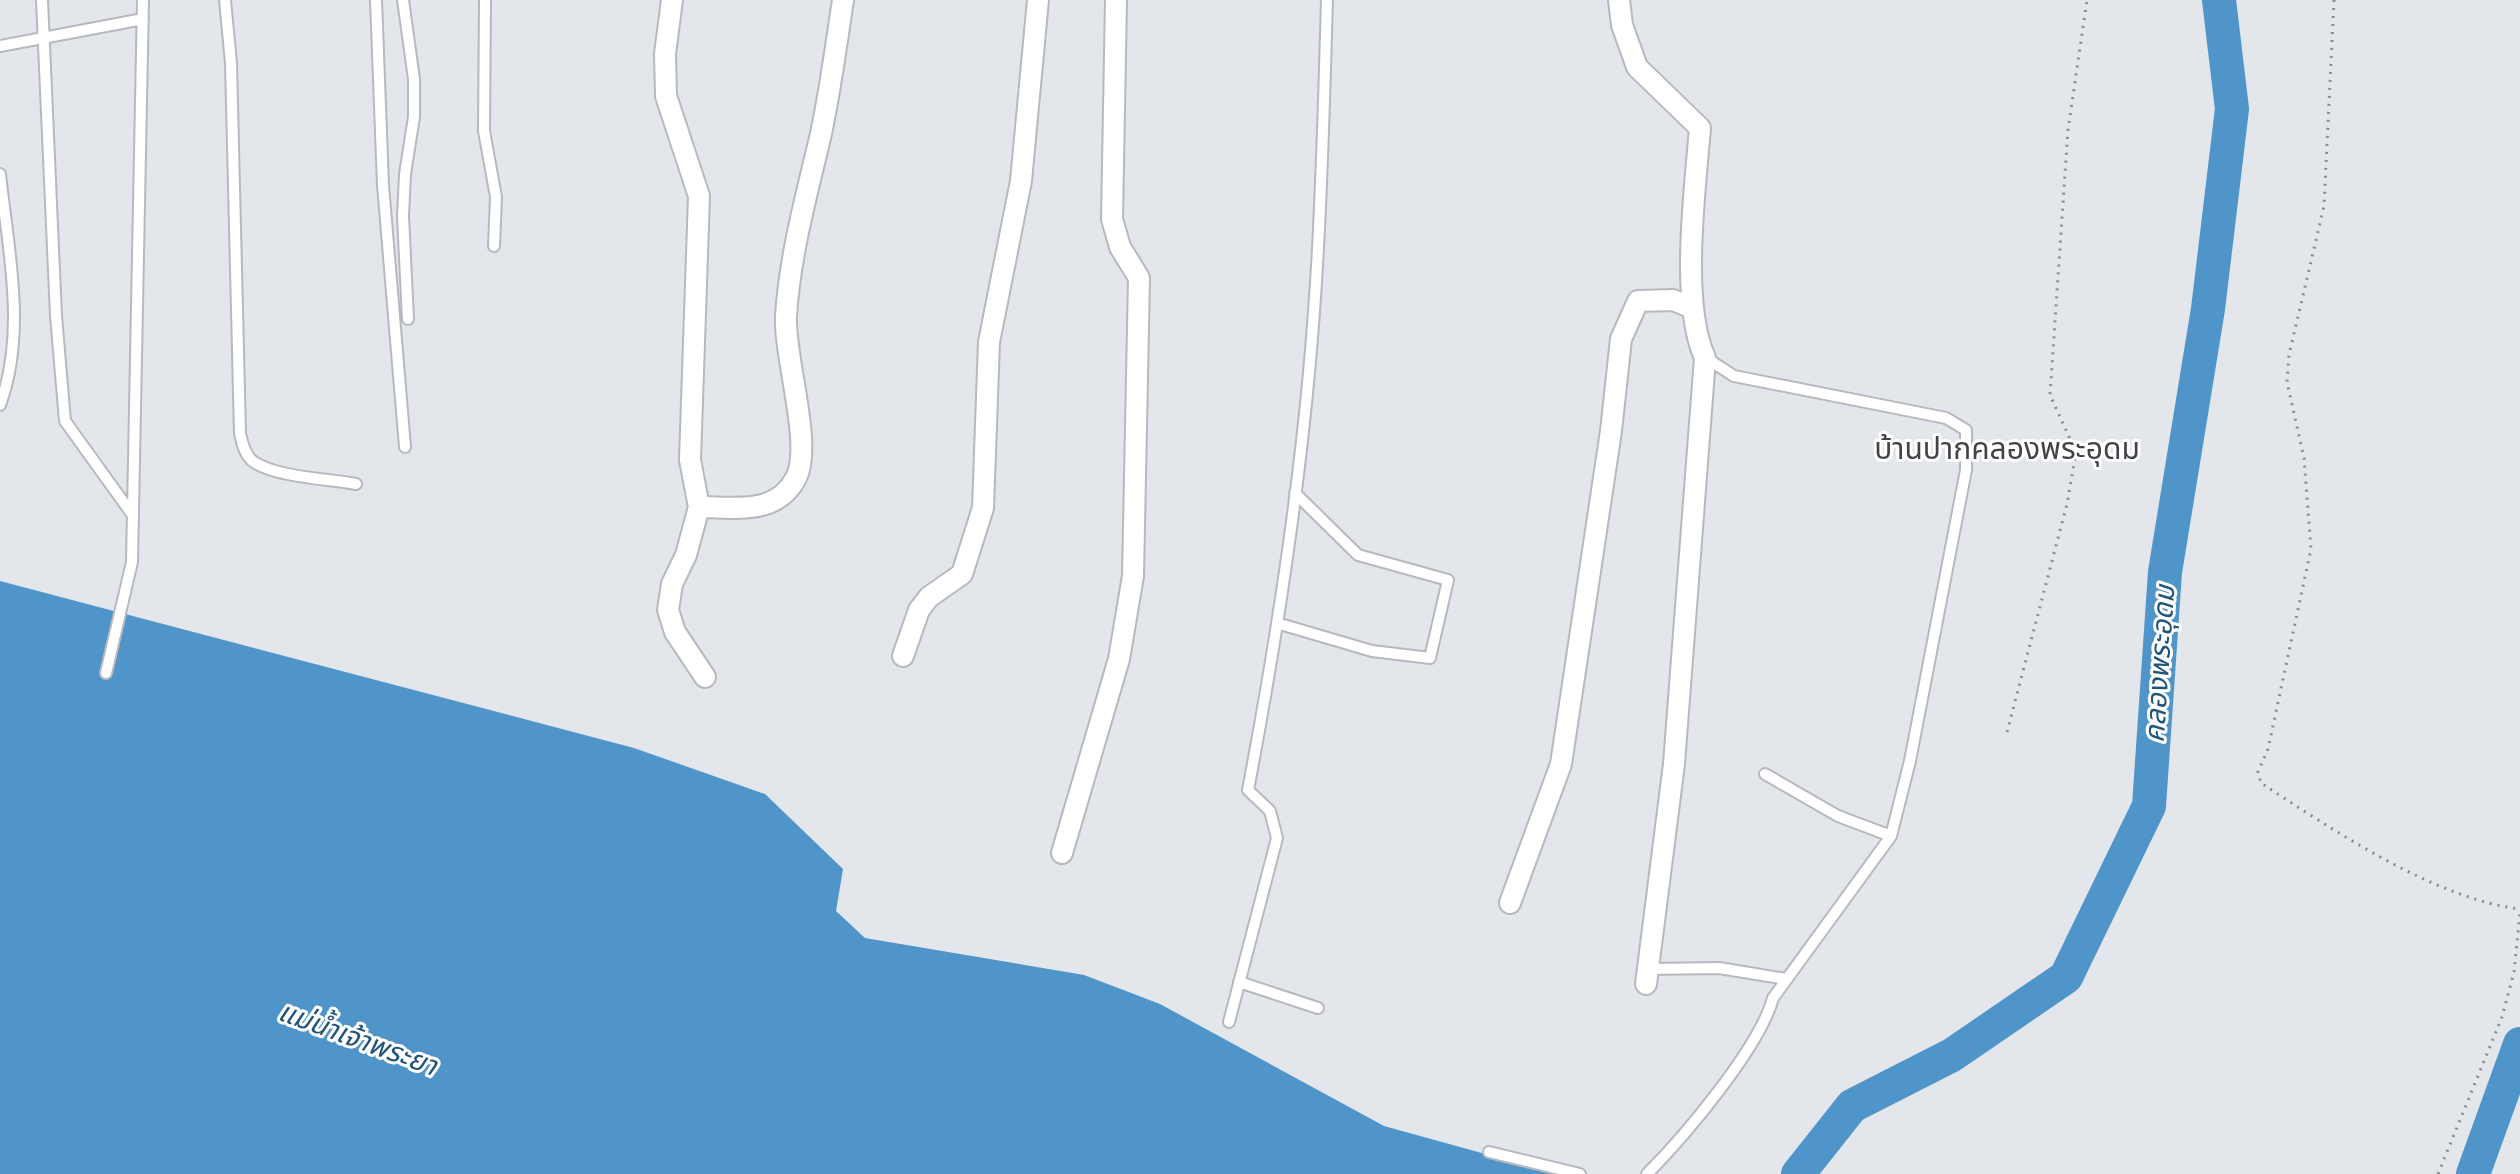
<svg xmlns="http://www.w3.org/2000/svg" width="2520" height="1174" viewBox="0 0 2520 1174" font-family="'Crimson Pro','Noto Sans Thai',serif">
<rect width="100%" height="100%" fill="#e3e6eb"/>
<path fill="#5095ca" d="M0,581L634,748L765,794L843,869L836,911L865,938L1084,975L1160,1004L1384,1126L1558,1174H0Z"/>
<g fill="none" stroke-linecap="round" stroke-linejoin="round">
<path stroke="#5095ca" stroke-width="34" d="M1798,1174L1852,1106L1952,1055L2066,977L2149,806L2165,572L2208,309L2232,109L2219,0
M2473,1174L2520,1044"/>
<g stroke="#b7b9bf" stroke-width="14">
<path id="service" d="M42,0L56,316L65,421L132,514
M225,0L231,63L240,433C242,443 245,456 254,462C276,477 329,479 356,484
M376,0L383,185L405,447
M403,0L414,79V117L405,174L403,216L408,319
M485,0L484,131L496,197L494,246
M0,46L143,19
M0,174C8,249 27,332 0,405
M1280,624L1372,651L1430,658L1448,580L1358,555L1295,493
M106,673L132,562L143,0
M1765,774L1838,816L1891,836
M1648,969L1719,968L1786,979
M1239,982L1318,1008
M1229,1022L1277,838L1270,811L1248,790C1279,627 1304,463 1315,297C1322,198 1324,99 1327,0
M1489,1152L1580,1174
M1647,1174C1684,1137 1760,1047 1773,998L1891,836L1910,761L1966,470V430L1946,418L1734,376L1706,358"/>
</g>
<g stroke="#b7b9bf" stroke-width="24">
<path id="minor" d="M672,0L665,54L666,96L699,196L690,460L699,507L686,555L672,584L668,610L675,632L705,677
M1619,0L1622,25L1637,67L1700,128C1695,190 1680,303 1705,358L1674,764L1646,984
M699,507C735,507 776,516 796,478C813,445 784,358 786,316C790,255 806,197 820,138C830,93 836,46 843,0
M903,656L919,610L929,597L962,574L983,508L989,342L1021,181L1038,0
M1062,853L1119,659L1133,576L1139,278L1120,247L1112,219L1116,0
M1510,903L1561,764L1611,431L1621,339L1638,301L1673,300L1690,307"/>
</g>
<path stroke="#898b8f" stroke-width="3" stroke-dasharray="2 6" stroke-linecap="butt" d="M2334,0L2324,206L2289,355L2287,382L2304,458L2311,549L2268,749L2258,772L2261,783C2333,830 2435,899 2520,909
M2007,732L2067,504L2076,452L2050,395L2068,130L2087,0
M2438,1174L2502,1017L2514,972L2520,913"/>
<use href="#service" stroke="#fff" stroke-width="10"/>
<use href="#minor" stroke="#fff" stroke-width="20"/>
</g>
<g text-anchor="middle" stroke-width="6" stroke-linejoin="round" paint-order="stroke">
<g font-size="28" font-style="italic" fill="#215479" stroke="#fff">
<text transform="translate(2159 664) rotate(-86)" y="10">คลองพระอุดม</text>
<text transform="translate(358 1038) rotate(20)" y="10">แม่น้ำเจ้าพระยา</text>
</g>
<g font-size="30" fill="#414347" stroke="#fff">
<text x="2007" y="459">บ้านปากคลองพระอุดม</text>
</g>
</g>
</svg>
